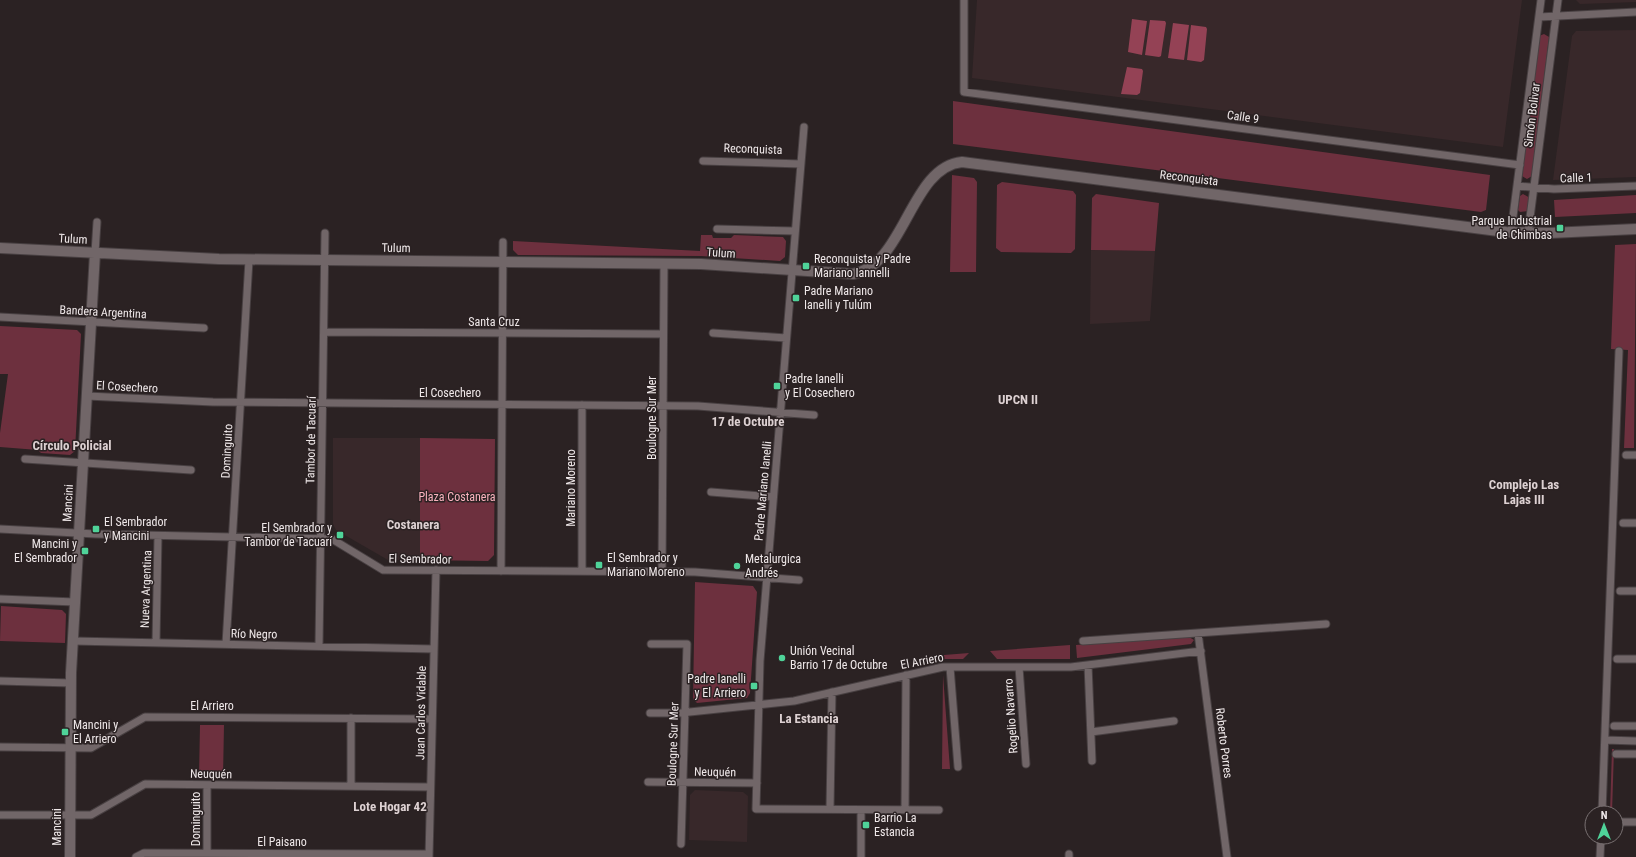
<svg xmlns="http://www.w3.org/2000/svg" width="1636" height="857" viewBox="0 0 1636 857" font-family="'Roboto Condensed',sans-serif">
<rect width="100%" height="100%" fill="#2b2223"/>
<path fill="#38282a" d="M977,0H1522L1503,147L972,78Z
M1576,0H1636V2L1580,4Z
M1636,30V177L1553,180L1572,36L1576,31Z
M1091,250L1155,251L1150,321L1090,324Z
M333,438H420V560H388L336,530L333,524Z
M695,790L743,792L748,796L747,842L689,840L690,795Z"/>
<path fill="#6d303e" d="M1544,34L1549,37L1532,176L1527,179L1522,176L1539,36Z
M953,101L1490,175L1486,210L1481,212L953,144Z
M952,175L974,178L977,182L976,272H950Z
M1002,182L1073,191L1076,195L1075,249L1071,253L1001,252L996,248L997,185Z
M1096,194L1159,203L1155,251L1091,250L1092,198Z
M1523,194L1530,198L1528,211L1520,212L1518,210L1520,196Z
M1636,195V213L1555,217L1554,200Z
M701,235H712L713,238H731L734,235L783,237L786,241L785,257L780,261L701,256L518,255L513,250V241L700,251Z
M1636,244L1634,448H1624L1628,350L1611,349L1615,245Z
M0,326L77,330L81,334L75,451L70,455L41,453L38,450L0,447V433L8,374H0Z
M420,438L495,439L494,555L488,561L420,560Z
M695,582L753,586L757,592L750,693L747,698L697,703L693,699Z
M1,606L62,610L66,614L65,643L0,641Z
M1189,637L1194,640L1191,644L1077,658L1076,645Z
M1070,645V659H997L990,651Z
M969,653L963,659H944V655Z
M943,675L950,769H942Z
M200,725H224L223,777H199Z
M1612,749H1614L1612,813H1610Z"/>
<path fill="#944255" d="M1132,19L1147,21L1142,55L1128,52Z
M1150,20L1165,21L1166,23L1161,56L1159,57L1145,55Z
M1173,23L1189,25L1184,60L1168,58Z
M1191,25L1206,27L1207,29L1204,60L1201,62L1187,60Z
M1127,67L1142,69L1143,71L1140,93L1137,95L1121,94Z"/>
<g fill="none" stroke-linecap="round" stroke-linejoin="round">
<g stroke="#484042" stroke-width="9">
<path id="street" d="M964,0V92L1520,165
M1539,17L1636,12
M804,127L760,661L756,809L939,810
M703,161L801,164
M1517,186L1554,189L1636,186
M717,229L795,231
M1511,232L1541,0
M1528,233L1558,0
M95,253L97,222
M0,317L204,328
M324,332L663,334
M713,333L786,338
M87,396L213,402L698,406L814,415
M1626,455H1636
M25,459L191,470
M711,492L773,497
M1623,523H1636
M0,529L96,534L332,539L383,570L695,572L799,580
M501,571L503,242
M582,571V405
M662,572L664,264
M1620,591H1636
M0,599L75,602
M1198,633L1227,857
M73,641L434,649
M1083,641L1326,624
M156,643L158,536
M226,644L249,260
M651,644H687L681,844
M319,646L325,233
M1617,659H1636
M1088,665L1092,761
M950,667L958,767
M1019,667L1026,764
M0,681L71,683
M650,713H680L794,701L943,667H1071L1201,651
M1614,726H1636
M1091,732L1174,721
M1605,740L1636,741
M0,747L91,748L145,717L432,719
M1616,754H1636
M648,782L757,783
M351,786V718
M830,809L832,692
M861,810V857
M905,810L906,675
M1602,813L1619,351
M0,815H91L145,784L430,787
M1616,822H1636
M207,853V785
M136,857L144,853L429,854
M429,857L436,570
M1069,857V854
M1600,857L1601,837"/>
</g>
<g stroke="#484042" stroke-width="12">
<path id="secondary" d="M0,248L219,259L701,264L853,274C905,265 910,167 962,162L1506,232L1550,233L1636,229
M70,857L71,673L95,253"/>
</g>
<use href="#street" stroke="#716668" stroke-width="7"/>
<use href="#secondary" stroke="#716668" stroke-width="10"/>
</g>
<g fill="#4fd399" stroke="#2b2223" stroke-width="1.5">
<rect x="1556" y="224" width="8" height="8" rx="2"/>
<rect x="802" y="262" width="8" height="8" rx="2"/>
<rect x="792" y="294" width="8" height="8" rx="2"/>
<rect x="773" y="382" width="8" height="8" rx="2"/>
<rect x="92" y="525" width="8" height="8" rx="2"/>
<rect x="336" y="531" width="8" height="8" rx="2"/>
<rect x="81" y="547" width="8" height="8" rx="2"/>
<rect x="595" y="561" width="8" height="8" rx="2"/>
<circle cx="737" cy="566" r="4"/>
<circle cx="782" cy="658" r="4"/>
<rect x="750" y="682" width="8" height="8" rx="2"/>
<rect x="61" y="728" width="8" height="8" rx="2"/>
<rect x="862" y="821" width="8" height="8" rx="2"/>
</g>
<g text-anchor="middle" stroke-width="3" stroke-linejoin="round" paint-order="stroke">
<g font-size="12" fill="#efe8e9" stroke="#2b2223">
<text transform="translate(1532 115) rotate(-83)" y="4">Simón Bolivar</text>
<text transform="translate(1243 117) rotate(8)" y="4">Calle 9</text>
<text transform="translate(753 149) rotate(2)" y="4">Reconquista</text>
<text transform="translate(1189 178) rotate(7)" y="4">Reconquista</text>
<text transform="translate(1576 178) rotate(-2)" y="4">Calle 1</text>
<text transform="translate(73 239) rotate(3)" y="4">Tulum</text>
<text transform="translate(396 248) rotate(1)" y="4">Tulum</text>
<text transform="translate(721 253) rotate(4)" y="4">Tulum</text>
<text transform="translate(103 312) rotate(3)" y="4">Bandera Argentina</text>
<text x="494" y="326">Santa Cruz</text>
<text transform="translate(127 387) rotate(3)" y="4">El Cosechero</text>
<text x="450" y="397">El Cosechero</text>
<text transform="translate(652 418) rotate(-90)" y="4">Boulogne Sur Mer</text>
<text transform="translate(311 440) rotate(-89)" y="4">Tambor de Tacuarí</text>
<text transform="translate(227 451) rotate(-87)" y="4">Dominguito</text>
<text transform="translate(571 488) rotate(-90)" y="4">Mariano Moreno</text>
<text transform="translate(763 491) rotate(-85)" y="4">Padre Mariano Ianelli</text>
<text transform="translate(68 503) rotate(-87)" y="4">Mancini</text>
<text transform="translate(420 559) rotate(1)" y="4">El Sembrador</text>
<text transform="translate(146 589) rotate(-88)" y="4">Nueva Argentina</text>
<text transform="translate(254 634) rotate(1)" y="4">Río Negro</text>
<text transform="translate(922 661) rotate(-11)" y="4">El Arriero</text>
<text x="212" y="710">El Arriero</text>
<text transform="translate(421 713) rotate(-89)" y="4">Juan Carlos Vidable</text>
<text transform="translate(1011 716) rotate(-94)" y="4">Rogelio Navarro</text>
<text transform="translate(1224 743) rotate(83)" y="4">Roberto Porres</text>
<text transform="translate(673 744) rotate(-88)" y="4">Boulogne Sur Mer</text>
<text transform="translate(715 772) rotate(1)" y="4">Neuquén</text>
<text transform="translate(211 774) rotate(1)" y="4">Neuquén</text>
<text transform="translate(196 819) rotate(-90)" y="4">Dominguito</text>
<text transform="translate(57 827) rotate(-90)" y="4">Mancini</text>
<text x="282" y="846">El Paisano</text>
</g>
<g font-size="12" fill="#efe8e9" stroke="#2b2223" text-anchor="start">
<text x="1552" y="225" text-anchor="end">Parque Industrial<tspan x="1552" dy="14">de Chimbas</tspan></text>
<text x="814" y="263">Reconquista y Padre<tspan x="814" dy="14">Mariano Iannelli</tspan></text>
<text x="804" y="295">Padre Mariano<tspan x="804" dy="14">Ianelli y Tulúm</tspan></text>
<text x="785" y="383">Padre Ianelli<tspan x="785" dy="14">y El Cosechero</tspan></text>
<text x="104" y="526">El Sembrador<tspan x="104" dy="14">y Mancini</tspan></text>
<text x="332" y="532" text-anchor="end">El Sembrador y<tspan x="332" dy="14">Tambor de Tacuarí</tspan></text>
<text x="77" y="548" text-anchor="end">Mancini y<tspan x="77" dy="14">El Sembrador</tspan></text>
<text x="607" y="562">El Sembrador y<tspan x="607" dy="14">Mariano Moreno</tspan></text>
<text x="745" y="563">Metalurgica<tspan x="745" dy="14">Andrés</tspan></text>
<text x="790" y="655">Unión Vecinal<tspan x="790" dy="14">Barrio 17 de Octubre</tspan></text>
<text x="746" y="683" text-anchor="end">Padre Ianelli<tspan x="746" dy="14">y El Arriero</tspan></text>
<text x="73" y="729">Mancini y<tspan x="73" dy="14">El Arriero</tspan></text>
<text x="874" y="822">Barrio La<tspan x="874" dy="14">Estancia</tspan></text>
</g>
<g font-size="12" fill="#fab2be" stroke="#2b2223">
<text x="457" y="501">Plaza Costanera</text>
</g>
<g font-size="13" font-weight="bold" fill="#ddd1d2" stroke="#2b2223">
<text x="1018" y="404">UPCN II</text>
<text x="748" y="426">17 de Octubre</text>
<text x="72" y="450">Círculo Policial</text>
<text x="1524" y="489">Complejo Las<tspan x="1524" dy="15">Lajas III</tspan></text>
<text x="413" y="529">Costanera</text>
<text x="809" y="723">La Estancia</text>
<text x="390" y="811">Lote Hogar 42</text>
</g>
</g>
<g transform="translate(1604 825)"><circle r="19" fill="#2b2223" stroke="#797172"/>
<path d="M0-3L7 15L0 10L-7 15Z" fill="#4fd399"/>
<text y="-6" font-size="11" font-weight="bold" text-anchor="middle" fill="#efe8e9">N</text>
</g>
</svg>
